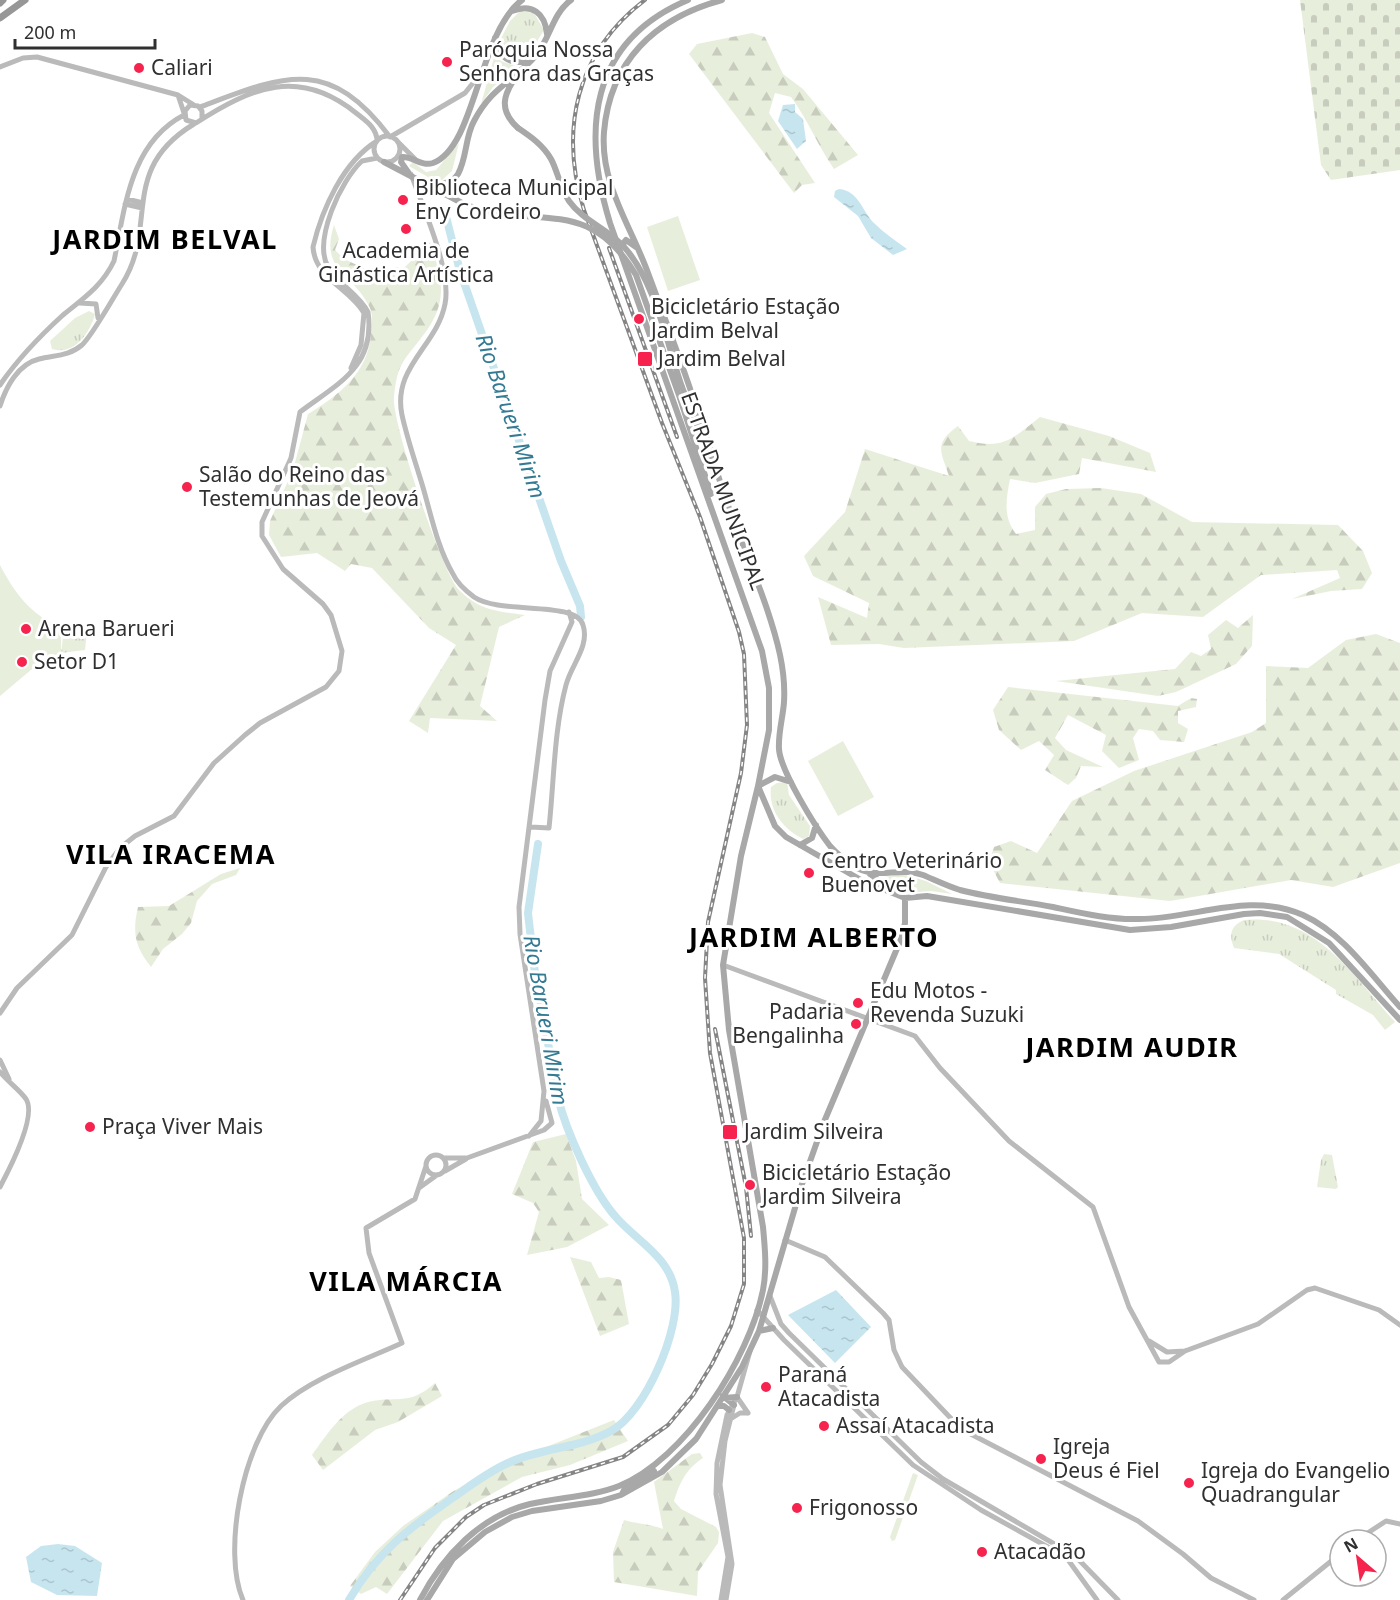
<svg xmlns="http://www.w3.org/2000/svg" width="1400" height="1600" viewBox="0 0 1400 1600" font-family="'Noto Sans',sans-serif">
<defs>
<pattern id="forest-firs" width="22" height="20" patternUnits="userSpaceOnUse" patternTransform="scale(1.5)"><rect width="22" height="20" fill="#e8eedc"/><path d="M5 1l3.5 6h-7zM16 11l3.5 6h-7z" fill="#c7ccbd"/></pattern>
<pattern id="cemetery-stones" width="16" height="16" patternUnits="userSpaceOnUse" patternTransform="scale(1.5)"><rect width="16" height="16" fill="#e8eedc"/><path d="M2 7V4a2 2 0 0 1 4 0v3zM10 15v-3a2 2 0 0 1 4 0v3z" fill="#c7ccbd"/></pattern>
<pattern id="park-tufts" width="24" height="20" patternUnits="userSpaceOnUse" patternTransform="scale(1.5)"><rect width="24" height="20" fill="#e8eedc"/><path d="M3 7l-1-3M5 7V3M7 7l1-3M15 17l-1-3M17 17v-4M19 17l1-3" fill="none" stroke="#c7ccbd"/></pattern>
<pattern id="water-ripples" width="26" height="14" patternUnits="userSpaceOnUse" patternTransform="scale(1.5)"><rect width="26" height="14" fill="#c7e5ef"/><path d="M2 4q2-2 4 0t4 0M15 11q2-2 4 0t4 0" fill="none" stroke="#abc5cd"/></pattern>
</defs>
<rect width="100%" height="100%" fill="#fff"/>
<path fill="#e8eedc" d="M495,54L501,61L518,67L493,87L481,104Z
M459,143L452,171L442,180H433L409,166L413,162L426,172L436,170Z
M678,216L700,280L668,291L647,227Z
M0,565C13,590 28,611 53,624L52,633L61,635V653L44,659L0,696Z
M843,741L874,797L838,816L808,761Z
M902,874L926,881L952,894L931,891L902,893L885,877Z
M913,1473L918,1475L895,1540L892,1541L890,1537Z"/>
<path fill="url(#forest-firs)" d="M752,33L765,37L783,74L803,89L858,155L834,169C818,146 808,120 791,97L775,93L769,113L815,183L802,185L794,193L689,54L697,44Z
M334,225L339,239L335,250L344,259L385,278L396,267L403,269L430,242C435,257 441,275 441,291C440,322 419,338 403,362C397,371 395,386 394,397C391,420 442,573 459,590C480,611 497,611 525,615L499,627L480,706L497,721L430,718L428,733L409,721L456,645L429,628L372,568L351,564L345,571L317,553L281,557L269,535L270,521L293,470L308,414C339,395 367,374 371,335C372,327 373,315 370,308C354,273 319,272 334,225Z
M1040,417L1109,436L1150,453L1156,472L1082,458L1079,474L1035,483L1010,479C1006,500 1003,517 1016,534L1035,530V507L1046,494L1066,489L1101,488L1141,494L1192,522L1338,525L1363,551L1372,573L1362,589L1331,591L1292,599L1340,578L1337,570L1261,575L1203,617L1142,613L1074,641L904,648L879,644L831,645L818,597L867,618L869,603L813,576L804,556L845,512L865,449L949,476C941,451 933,444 958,426L969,441C1004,450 1013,438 1040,417Z
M1253,615L1252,646L1236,664L1176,692L1158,696L1056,681L1175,669L1191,652L1201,656L1211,649L1208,635L1226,620L1238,628Z
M1376,634L1400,643V863L1333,887L1291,880L1170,901L1000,883L989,862L994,847L1011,841L1037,853L1072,801L1134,771L1252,732L1266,723V666L1308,668L1346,640Z
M1008,687L1178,706L1191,698L1197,699L1196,707L1178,711V723L1188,729L1184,742L1160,740L1153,731L1139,729L1133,738L1139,760L1119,768L1102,751L1106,735L1068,715L1055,738L1066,750L1103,767L1081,766L1076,778L1068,785L1045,770L1054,755L1039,741L1021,750L999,730L993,710Z
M240,868L236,875L212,884L197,901L191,923L182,934L163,949L151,967C135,947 132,933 138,907L169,906L221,874Z
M566,1134L576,1161L582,1199L609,1225L567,1247L527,1255L539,1212L533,1203L512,1194L533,1142Z
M570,1257L591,1262L599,1278L609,1277L621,1280L629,1324L600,1336Z
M435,1383L442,1396L398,1422L375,1430L323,1470L312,1455C326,1436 341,1411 365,1403C395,1394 407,1408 435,1383Z
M614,1420L628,1441L570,1465L522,1477L443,1521L387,1594L376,1587L361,1594L350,1586L375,1552L403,1526L452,1492L498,1466Z
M700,1453L703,1458C686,1469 680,1482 674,1501L681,1509L716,1527L719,1532L718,1543L698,1572L697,1596L614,1582L613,1552L624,1520C638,1524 650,1524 663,1529L654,1482L692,1454Z"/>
<path fill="url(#cemetery-stones)" d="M1300,0H1400V170L1331,180L1321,165Z"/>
<path fill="url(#park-tufts)" d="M520,11L534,13L544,30L528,56C513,63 506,57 498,44L510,21Z
M89,311L95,314C90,333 74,356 52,349L50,341L75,318Z
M82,623L87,632L85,650L61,653L63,637L52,633L53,624Z
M787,782L789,795L810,826L809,836L803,839C783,829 768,810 771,787L777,783Z
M1244,920C1315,913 1353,976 1395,1022L1385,1030L1373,1015L1336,994V990L1279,954L1234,948C1229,935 1230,926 1244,920Z
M1324,1154L1332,1155L1338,1187L1336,1189L1317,1187L1321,1160Z"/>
<path fill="url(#water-ripples)" d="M795,104V112L803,119L806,141L797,149L778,121L783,105Z
M839,189C859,191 862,211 874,223C884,233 896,241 907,249L893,255L871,238L858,216L834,197L835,191Z
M836,1290L871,1327L835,1363L788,1315Z
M58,1544L75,1546L102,1563L97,1596L57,1595L31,1582L26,1557L41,1546Z"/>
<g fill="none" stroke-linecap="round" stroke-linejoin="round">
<path stroke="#c7e5ef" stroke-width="8" d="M445,213L460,271L561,561L580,606L581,617
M349,1600C377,1552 409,1528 454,1497C471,1485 488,1472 508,1463C540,1448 580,1448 611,1431C645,1413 681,1329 675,1292C670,1256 636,1241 615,1216C593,1191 566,1131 558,1098L534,966L528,913L538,844"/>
<path stroke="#bababa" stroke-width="5" d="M0,67L23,58L37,57L178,95L194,105
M178,95L184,113
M200,107C283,76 328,54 390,137L465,93L481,73
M202,118V111L198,106L190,105L185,111L186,120L196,123C252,87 299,67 356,113C366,121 377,128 377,141C343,162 322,209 313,247C315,279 350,288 364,313L361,345L351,368
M374 149a13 13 0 1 1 26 0a13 13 0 1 1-26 0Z
M398,142L415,159
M411,174C423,208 452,271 445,304C437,346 392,367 402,415C407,438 415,461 422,484C431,514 437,547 453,574C457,583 466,591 474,597C500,615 576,600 583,625C590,646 571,665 566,685C554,730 554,781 549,828L531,827
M127,199L143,203
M125,204L142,208
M80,303L96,304L98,318
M0,385C17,360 41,335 63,315C84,298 102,286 114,261C125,207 130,143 184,115
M0,406C6,387 18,364 39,359C55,355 69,356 82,345C92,336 113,298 122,284C159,226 118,170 194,124
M723,965L915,1036L940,1068L1009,1141L1093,1207L1129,1307L1159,1362H1169L1185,1351
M0,1013L17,988L72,935L106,867L120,848L135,836L174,816L214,763L245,735L260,723L326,687L339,671L342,651L331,615L323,604L283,569L262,536V522L291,458L300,412C337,384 376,367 368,312C359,294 338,284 328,267C313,240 341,180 362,161L377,158
M0,1060L9,1079
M0,1072C8,1082 19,1089 26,1099C37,1116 9,1170 0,1187
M529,1136L541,1121L544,1091L520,934L519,907L545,700L550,671L572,622L569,612
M426 1165a10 10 0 1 1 20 0a10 10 0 1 1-20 0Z
M444,1158H467L544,1130L552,1123L546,1101
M445,1171L466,1159
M419,1188L437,1175
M785,1240L825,1257L883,1313L889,1320L894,1350L902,1367L961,1429L1138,1521L1183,1554L1211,1578L1254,1600
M770,1296L781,1324L789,1333L921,1462L943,1479L1075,1556L1118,1600
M757,1310L784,1340L913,1465L981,1510L1066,1557L1097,1600
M1149,1341L1167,1352L1185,1351L1258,1324L1307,1290L1315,1288L1379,1310L1400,1325
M737,1397L748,1413
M732,1418L740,1413H748
M1357,1540L1386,1521L1400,1524
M243,1600C222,1552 243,1442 281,1406C311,1378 365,1360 402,1343L369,1253L366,1228L415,1199L426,1166
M721,1600L728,1557L716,1494L717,1463L727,1415L737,1397L750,1351
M726,1600L732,1564L720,1485L725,1441L734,1405
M1283,1600L1340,1554"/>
<path stroke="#a8a8a8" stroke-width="6" d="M688,0C588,42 582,132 610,223L762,651L769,688V730L758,786L775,826L786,837L861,880L905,898L927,896L1130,930L1171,927L1244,914L1260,913L1287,917L1329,943L1400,1020
M722,0C655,18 610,61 604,132C600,184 631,226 648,273C673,340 698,407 718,475C731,520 752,564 767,609C777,639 786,670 784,702C783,717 778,733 779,749C780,770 816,828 830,846C837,854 846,861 854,866C876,881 900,866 923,875C935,880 947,886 960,890C990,898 1022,901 1053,907C1081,913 1110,920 1139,919C1194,919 1249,891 1303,915C1343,933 1371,975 1400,1007
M512,11C532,3 545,13 547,34
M495,38C497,58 512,66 530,60
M518,74C503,94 498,110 518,128
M384,162L462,203
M408,172L401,162L402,157C413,156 421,167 433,163C476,147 478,33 522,0
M434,186C443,184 453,182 458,174C467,158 465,137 474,121C493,85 514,82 537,54C550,38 553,13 571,0
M620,247L626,240L636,247
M682,387L712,463
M680,398L711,494
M800,845L812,838L816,825
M870,874L896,893
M759,1331L773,1328
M723,1396L734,1405
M723,1398L737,1397
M718,1406H724L729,1410
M622,1494L625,1488L654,1471
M420,1600C443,1556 480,1516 530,1504C559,1497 591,1497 619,1486C685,1459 749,1359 763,1290C767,1269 765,1248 763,1227L729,1030L723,965L741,856L758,786L775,777L791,782
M427,1600L453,1559L485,1532L512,1517L532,1511L601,1501L621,1495L662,1472L696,1439L742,1367L759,1331L802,1184L824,1122L901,939L905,923V898"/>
<path stroke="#979797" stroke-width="7" d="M0,3L3,0
M0,18L25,0"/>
<g stroke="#858585" stroke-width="4">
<path id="rail" d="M609,248L677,437
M715,1029L746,1187L751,1236
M400,1600L435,1548L466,1517L484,1505L537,1484L623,1457L668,1425L693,1395L712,1364L731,1326L744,1284V1238L710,1053L705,978L708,922L741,773L747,725L744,654L739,632L700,517L662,423L584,210C559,130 576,52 645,0"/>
</g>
<use href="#rail" stroke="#fff" stroke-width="1.5" stroke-dasharray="4.5" stroke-linecap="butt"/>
<path stroke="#a8a8a8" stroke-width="6" d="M518,128C530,136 543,145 551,159C558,172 560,188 569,201C583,221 609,229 625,248C655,282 667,344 682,387
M462,203C533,233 586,191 636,275L680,398"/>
</g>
<g fill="#f5234e" stroke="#fff" stroke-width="2">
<circle cx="447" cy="62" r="6"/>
<circle cx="139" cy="68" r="6"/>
<circle cx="403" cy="200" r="6"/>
<circle cx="406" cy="229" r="6"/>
<circle cx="639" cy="319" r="6"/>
<rect x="637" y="351" width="16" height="16" rx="3"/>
<circle cx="187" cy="487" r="6"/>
<circle cx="26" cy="629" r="6"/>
<circle cx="22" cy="662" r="6"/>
<circle cx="809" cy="873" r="6"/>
<circle cx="858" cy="1003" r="6"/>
<circle cx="856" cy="1024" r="6"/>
<circle cx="90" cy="1127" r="6"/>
<rect x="722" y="1124" width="16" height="16" rx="3"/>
<circle cx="750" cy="1185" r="6"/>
<circle cx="766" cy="1387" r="6"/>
<circle cx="824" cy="1426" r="6"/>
<circle cx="1041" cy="1459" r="6"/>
<circle cx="1189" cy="1483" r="6"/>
<circle cx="797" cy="1508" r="6"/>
<circle cx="982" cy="1552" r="6"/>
</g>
<g text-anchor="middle" stroke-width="6" stroke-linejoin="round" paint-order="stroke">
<g font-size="21" fill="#303030" stroke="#fff" text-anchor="start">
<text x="459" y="57">Paróquia Nossa<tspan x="459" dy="24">Senhora das Graças</tspan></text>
<text x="151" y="75">Caliari</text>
<text x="415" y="195">Biblioteca Municipal<tspan x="415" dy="24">Eny Cordeiro</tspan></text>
<text x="406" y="258" text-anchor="middle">Academia de<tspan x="406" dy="24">Ginástica Artística</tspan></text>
<text x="651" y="314">Bicicletário Estação<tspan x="651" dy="24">Jardim Belval</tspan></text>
<text x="658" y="366">Jardim Belval</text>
<text x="199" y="482">Salão do Reino das<tspan x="199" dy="24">Testemunhas de Jeová</tspan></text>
<text x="38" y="636">Arena Barueri</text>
<text x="34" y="669">Setor D1</text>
<text x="821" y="868">Centro Veterinário<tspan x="821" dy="24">Buenovet</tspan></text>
<text x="870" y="998">Edu Motos -<tspan x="870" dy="24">Revenda Suzuki</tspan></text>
<text x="844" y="1019" text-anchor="end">Padaria<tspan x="844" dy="24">Bengalinha</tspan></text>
<text x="102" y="1134">Praça Viver Mais</text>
<text x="744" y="1139">Jardim Silveira</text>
<text x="762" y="1180">Bicicletário Estação<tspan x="762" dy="24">Jardim Silveira</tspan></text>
<text x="778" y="1382">Paraná<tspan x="778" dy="24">Atacadista</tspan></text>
<text x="836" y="1433">Assaí Atacadista</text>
<text x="1053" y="1454">Igreja<tspan x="1053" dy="24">Deus é Fiel</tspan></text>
<text x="1201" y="1478">Igreja do Evangelio<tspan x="1201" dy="24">Quadrangular</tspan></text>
<text x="809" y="1515">Frigonosso</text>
<text x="994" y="1559">Atacadão</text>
</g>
<g font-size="21" fill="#303030" stroke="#fff">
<text transform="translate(723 491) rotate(70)" y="7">ESTRADA MUNICIPAL</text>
</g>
<g font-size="22" font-style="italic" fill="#337a93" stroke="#fff">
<text transform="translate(511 416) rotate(71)" y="8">Rio Barueri Mirim</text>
<text transform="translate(546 1020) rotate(80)" y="8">Rio Barueri Mirim</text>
</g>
<g font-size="27" font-weight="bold" letter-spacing="1.5" fill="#000" stroke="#fff">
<text x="165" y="249">JARDIM BELVAL</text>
<text x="171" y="864">VILA IRACEMA</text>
<text x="814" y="947">JARDIM ALBERTO</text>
<text x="1132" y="1057">JARDIM AUDIR</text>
<text x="406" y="1291">VILA MÁRCIA</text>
</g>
</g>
<g transform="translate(1358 1558) rotate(331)"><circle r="28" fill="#ffffff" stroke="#acacac" stroke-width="1.5"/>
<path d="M0-4.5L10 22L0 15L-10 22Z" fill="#f5234e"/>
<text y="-9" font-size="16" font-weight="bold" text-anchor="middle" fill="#303030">N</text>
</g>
<path d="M15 39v9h140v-9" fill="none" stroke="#303030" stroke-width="3"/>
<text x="24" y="39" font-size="18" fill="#303030" stroke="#ffffff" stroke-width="4.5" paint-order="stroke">200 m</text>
</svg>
